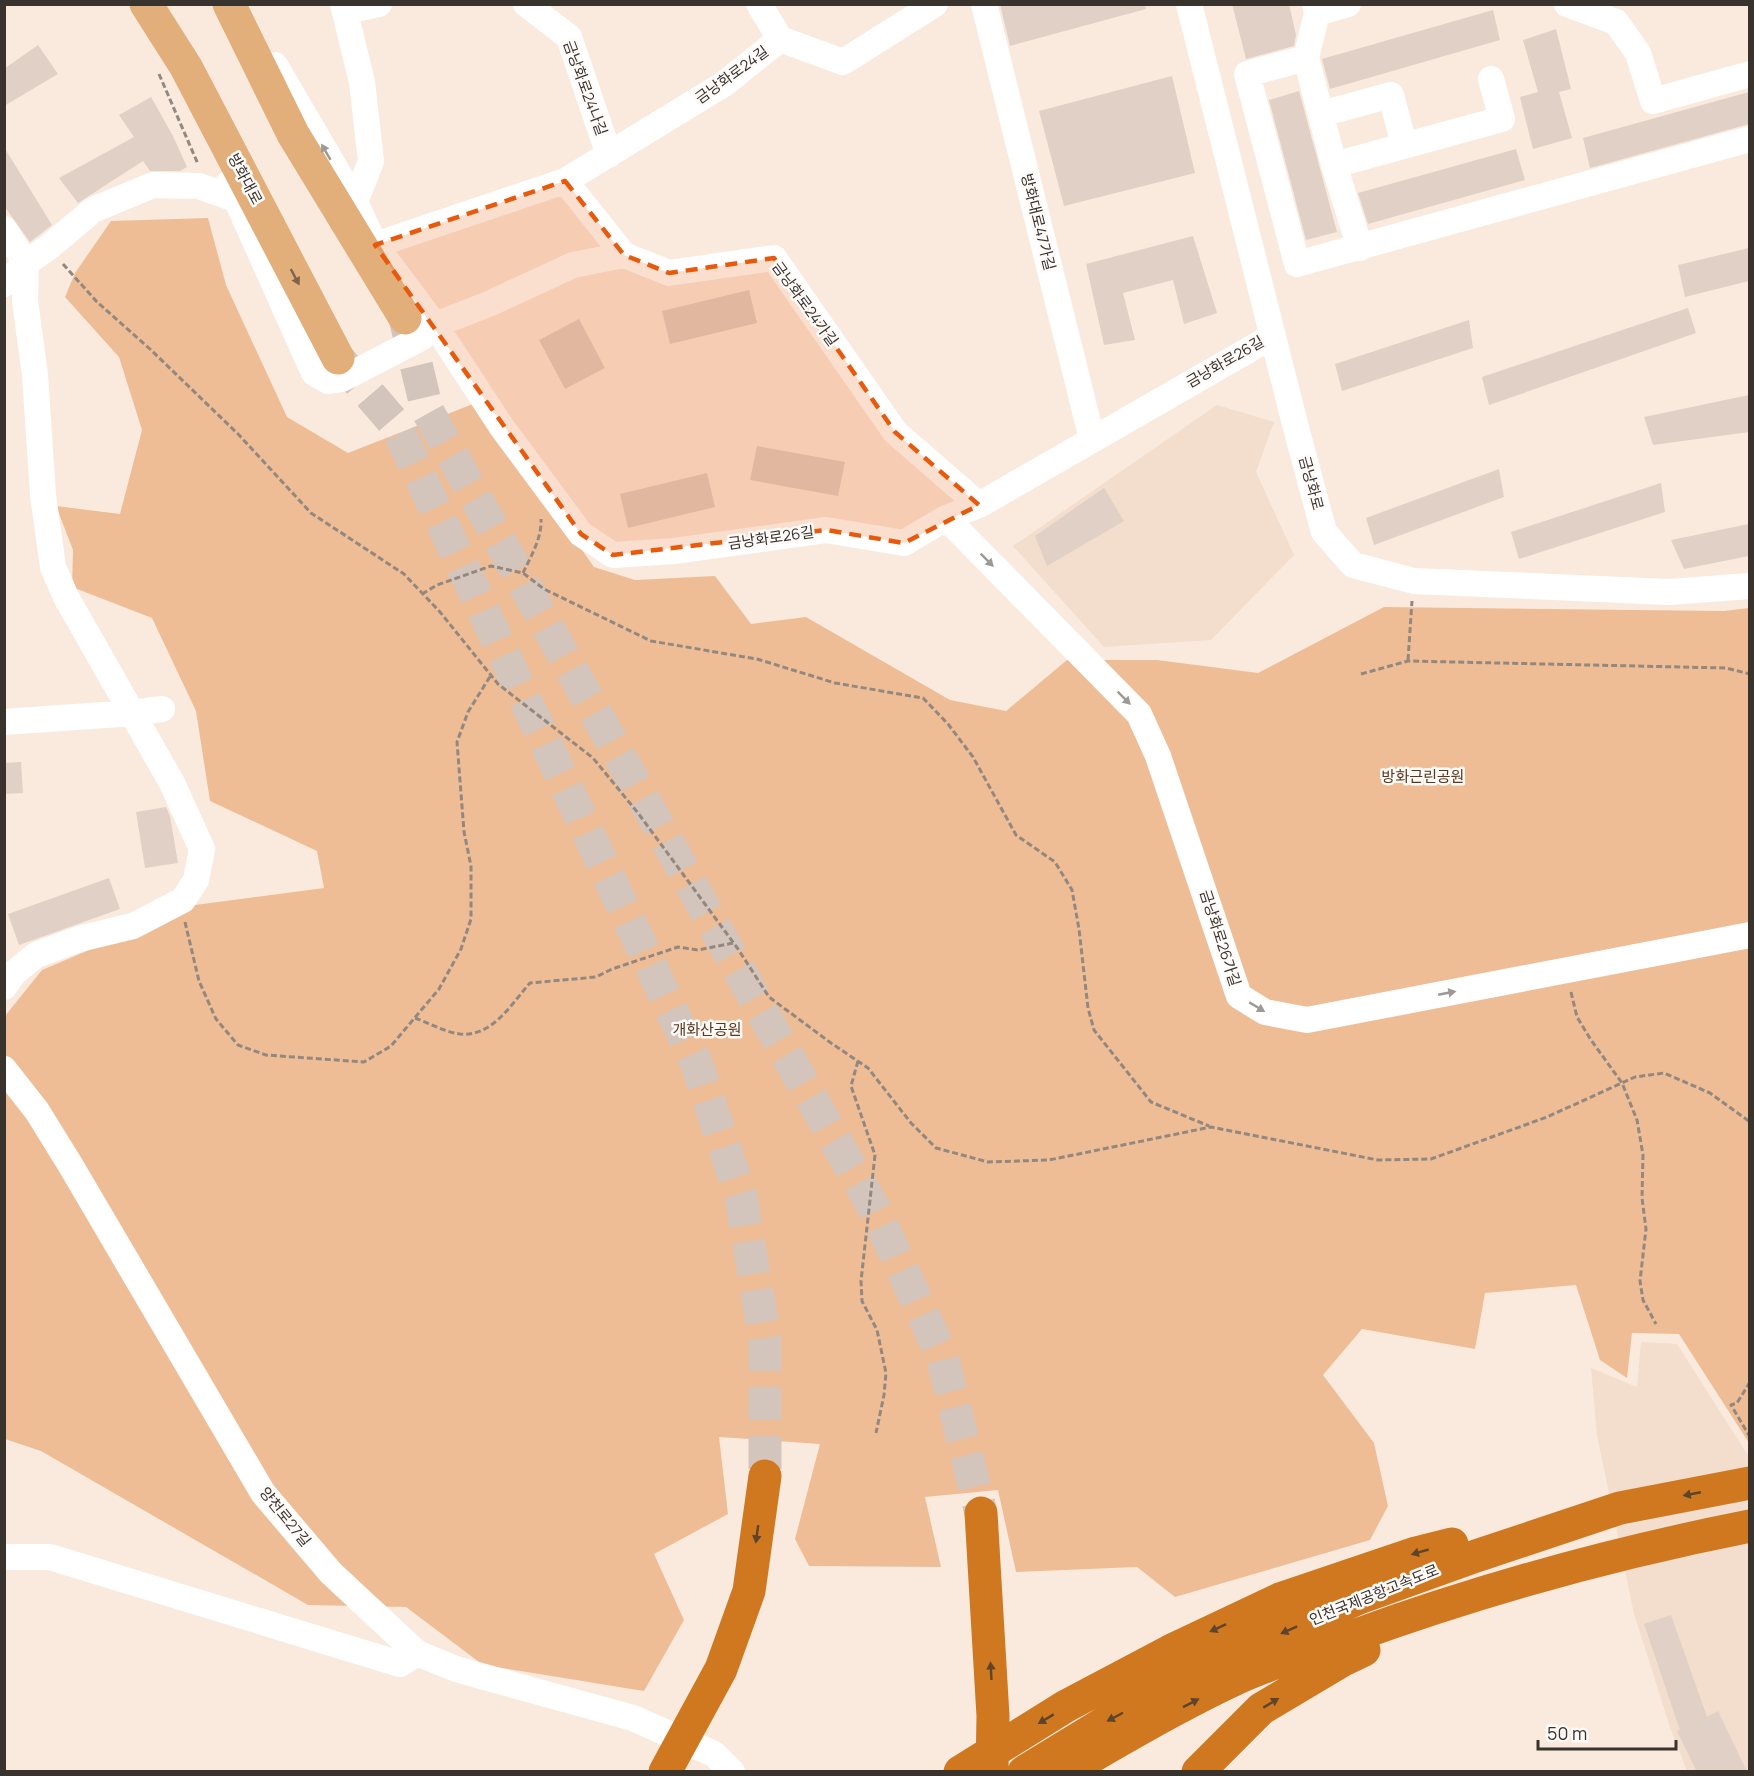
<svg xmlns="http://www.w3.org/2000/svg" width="1754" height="1776" viewBox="0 0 1754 1776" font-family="Manrope,'Noto Sans KR',sans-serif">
<rect width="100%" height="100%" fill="#faeade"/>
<path fill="#f3ddcc" d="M1217,405L1274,422L1256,472L1294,555L1211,640L1104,647L1013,546Z
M1641,1342L1677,1344L1749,1457V1771H1687L1670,1727L1634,1614L1597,1435L1591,1368L1637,1387Z"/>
<path fill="#efbd95" d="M208,218L226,285L287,417L348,453L478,402L594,567L635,580L715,576L751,624L806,617L950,700L1006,711L1067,660H1157L1258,673L1384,607L1724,611L1749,608V1443L1679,1334L1632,1333L1627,1378L1600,1360L1576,1285L1485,1293L1475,1349L1362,1329L1323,1375L1374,1443L1388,1506L1370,1540L1175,1597L1137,1567L1016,1572L998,1490L925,1497L941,1567L809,1566L795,1539L820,1444L719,1437L728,1514L654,1554L684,1620L644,1691L483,1665L406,1607L308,1605L41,1451L5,1439V1016L42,970L195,905L324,888L317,851L210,801L196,711L152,618L72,587L73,550L56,506L120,514L142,430L119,357L65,297L75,273L111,221Z"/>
<path fill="#e0d0c5" d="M1000,4H1145L1146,9L1010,46Z
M1232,4H1289L1296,35L1294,46L1246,59Z
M1493,10L1500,40L1330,89L1322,59Z
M1556,29L1571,89L1559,92L1572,138L1533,149L1520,97L1538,92L1523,40Z
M38,45L58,74L4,106V69Z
M1172,76L1195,173L1064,206L1039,111Z
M1299,91L1337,232L1306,240L1269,100Z
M1749,92V124L1590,168L1583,138Z
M151,97L173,136L187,167L180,171H150L143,161L78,203L59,178L134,137L119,115Z
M4,147L52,225L30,242L4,206Z
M1516,149L1525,180L1368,224L1358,193Z
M1193,236L1217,313L1184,324L1173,280L1123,293L1135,340L1104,345L1086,264Z
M1749,248V281L1685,297L1678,265Z
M749,290L757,323L670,344L662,311Z
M1688,308L1696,333L1489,405L1482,377Z
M579,319L605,368L565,389L539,340Z
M1469,320L1473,348L1342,391L1335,364Z
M1749,395V432L1653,445L1644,417Z
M757,446L845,462L838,496L750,480Z
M1499,469L1504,497L1374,545L1366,518Z
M707,473L715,507L628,528L620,494Z
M1661,483L1665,512L1519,559L1511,532Z
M1104,488L1124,521L1047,566L1035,536Z
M1749,524V556L1684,569L1671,540Z
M21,762L23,793L4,794V763Z
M166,807L170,816L178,863L145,868L136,812Z
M109,878L120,909L19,945L8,914Z
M1671,1615L1707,1717L1718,1711L1747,1772H1697L1677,1731L1680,1730L1644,1624Z"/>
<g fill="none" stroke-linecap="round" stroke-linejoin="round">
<path stroke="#d3c5bb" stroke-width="33" stroke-dasharray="33 16" stroke-linecap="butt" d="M405,318L427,410L749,988L875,1210L942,1356L981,1513
M338,358L396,425L696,1062L741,1197L765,1339V1476"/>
<path stroke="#928880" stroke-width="3" stroke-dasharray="6 3" stroke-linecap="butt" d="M159,74L198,164
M63,264L97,302L150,349L239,435L311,513L404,574L440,612L498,684L593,758L638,813L738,949L769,997L831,1043L868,1068L911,1123L936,1148L988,1162L1049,1160L1211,1127L1378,1160L1431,1159L1547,1117L1635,1077L1664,1073L1710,1093L1750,1122
M523,573C531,556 542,538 541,519
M422,594L437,585L491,566L523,573L544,589L651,641L757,659L835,683L923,698L948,724L973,757L1016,835L1055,862L1072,890L1079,929L1088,1008L1094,1030L1151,1102L1209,1126
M1408,660L1412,601
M1361,674L1408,661L1726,668L1750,674
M185,922L199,981L216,1019L238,1045L266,1055L364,1062L391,1046L439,989L461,949L471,919V866L464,832L457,742L468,712L491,675
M1571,992L1577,1017L1591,1040L1622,1083L1637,1120L1643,1155L1642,1198L1646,1229L1640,1281L1643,1300L1656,1324
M415,1018C429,1023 445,1032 460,1034C493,1037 511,1004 530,983L596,977L612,969L678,947L698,950L733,943
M858,1061L851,1086L875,1155L861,1281L862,1301L877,1330L886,1373L884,1395L876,1433
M1750,1382L1737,1403L1731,1405L1750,1437"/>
<path stroke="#fff" stroke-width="26" d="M343,4L362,82L371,161L355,202
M526,4L569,37L609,155
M759,4L780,39
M984,4L1092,439
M1189,4L1296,428L1324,532L1353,565L1414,581L1669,592L1750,586
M1315,4L1317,13L1348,4
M1567,4L1616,22L1638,53L1653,101L1750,74
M346,11L379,4
M1317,13L1306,58L1247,74L1297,264L1750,139
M780,39L843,62L935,4
M1306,58L1334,165L1360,248
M1321,114L1391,95L1404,145
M1334,165L1502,119L1491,79
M565,181L624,255L669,273L774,258L895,432L979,505
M229,183L314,373L328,381L342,379L421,338L435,325L375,245L355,202L275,65
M4,229L26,263L25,301L35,375L43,495L53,567L66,597L172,783L202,849L196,880L183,900L133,926L79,939L36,955L14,973L4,987
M375,245L565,181L724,84L780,39
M624,255L573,265L491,303L435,325L501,426L581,534L613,555L674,551L826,530L904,543L946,518L979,505L1273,336
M4,284L26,263L49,247L93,210L153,185L199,186L238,200
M946,518L1139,714L1158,756L1239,996L1265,1012L1307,1020L1750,935
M4,722L133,713L162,709
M4,1069L37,1111L71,1166L263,1493L331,1573L417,1653L456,1669L633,1718L714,1754L732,1772
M4,1557H50L400,1664L417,1653"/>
<path stroke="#e2ae79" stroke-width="33" d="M146,4L186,67L338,358
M229,4L293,134L405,318"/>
<path stroke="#cf7820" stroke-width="33" d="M981,1513L993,1716L992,1770
M1070,1769C1126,1737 1183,1703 1242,1676C1276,1661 1313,1650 1348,1638C1479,1590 1613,1553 1750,1526
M665,1772L721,1669L749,1591L765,1476
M960,1772L1066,1706L1170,1651L1280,1599L1416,1553L1452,1544
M1024,1772L1109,1720L1233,1655L1359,1598L1476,1556L1620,1508L1750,1483
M1198,1772L1261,1709L1343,1660L1364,1650"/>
</g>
<defs><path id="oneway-solid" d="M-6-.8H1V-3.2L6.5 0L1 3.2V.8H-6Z" transform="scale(1.5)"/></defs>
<g fill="#9c9996">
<use href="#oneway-solid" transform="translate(326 152) rotate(-120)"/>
<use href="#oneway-solid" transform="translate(987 560) rotate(45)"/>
<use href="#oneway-solid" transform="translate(1124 698) rotate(45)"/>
<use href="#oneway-solid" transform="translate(1447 993) rotate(-11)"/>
<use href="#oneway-solid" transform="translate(1257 1007) rotate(31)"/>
</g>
<use fill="#7d644c" href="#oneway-solid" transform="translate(295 277) rotate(62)"/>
<g fill="#5e442a">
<use href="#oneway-solid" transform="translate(1692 1494) rotate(169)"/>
<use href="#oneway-solid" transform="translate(757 1534) rotate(98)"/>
<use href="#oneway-solid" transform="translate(1420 1552) rotate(164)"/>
<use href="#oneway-solid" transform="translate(1218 1628) rotate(155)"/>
<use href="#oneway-solid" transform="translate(1289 1630) rotate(156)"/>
<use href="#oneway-solid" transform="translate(991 1671) rotate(-93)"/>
<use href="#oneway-solid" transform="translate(1191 1703) rotate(-27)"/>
<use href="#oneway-solid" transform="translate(1271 1703) rotate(-31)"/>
<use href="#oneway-solid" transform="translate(1115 1717) rotate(152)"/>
<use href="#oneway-solid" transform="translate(1046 1719) rotate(149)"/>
</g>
<path fill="#e8590c" fill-opacity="0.2" stroke="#e8590c" stroke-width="4.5" stroke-dasharray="12 8" stroke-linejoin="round" d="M565,181L624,255L669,273L774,258L895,432L979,505L904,543L826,530L613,555L581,534L375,245Z"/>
<g text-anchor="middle" stroke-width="5" stroke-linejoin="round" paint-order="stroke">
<g font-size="15" fill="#39332e" stroke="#fdfaf8">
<text transform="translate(732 75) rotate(-36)" y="5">금낭화로24길</text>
<text transform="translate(585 88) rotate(70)" y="5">금낭화로24나길</text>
<text transform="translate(245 179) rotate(62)" y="5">방화대로</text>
<text transform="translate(1038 222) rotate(76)" y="5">방화대로47가길</text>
<text transform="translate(805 304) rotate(54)" y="5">금낭화로24가길</text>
<text transform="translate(1225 362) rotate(-30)" y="5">금낭화로26길</text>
<text transform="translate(1311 483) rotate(75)" y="5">금낭화로</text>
<text transform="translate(771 538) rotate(-8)" y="5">금낭화로26길</text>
<text transform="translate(1220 938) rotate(72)" y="5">금낭화로26가길</text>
<text transform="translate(285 1517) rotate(51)" y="5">양천로27길</text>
<text transform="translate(1374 1595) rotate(-22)" y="5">인천국제공항고속도로</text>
</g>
<g font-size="15" fill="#58371c" stroke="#fdfaf8">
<text x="1423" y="782">방화근린공원</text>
<text x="707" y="1035">개화산공원</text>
</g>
</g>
<rect width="1754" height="1776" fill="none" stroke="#39332e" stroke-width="12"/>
<path d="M1538 1740v9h138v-9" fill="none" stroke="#39332e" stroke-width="3"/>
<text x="1547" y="1740" font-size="18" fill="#39332e" stroke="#fdfaf8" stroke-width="4.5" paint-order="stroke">50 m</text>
</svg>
